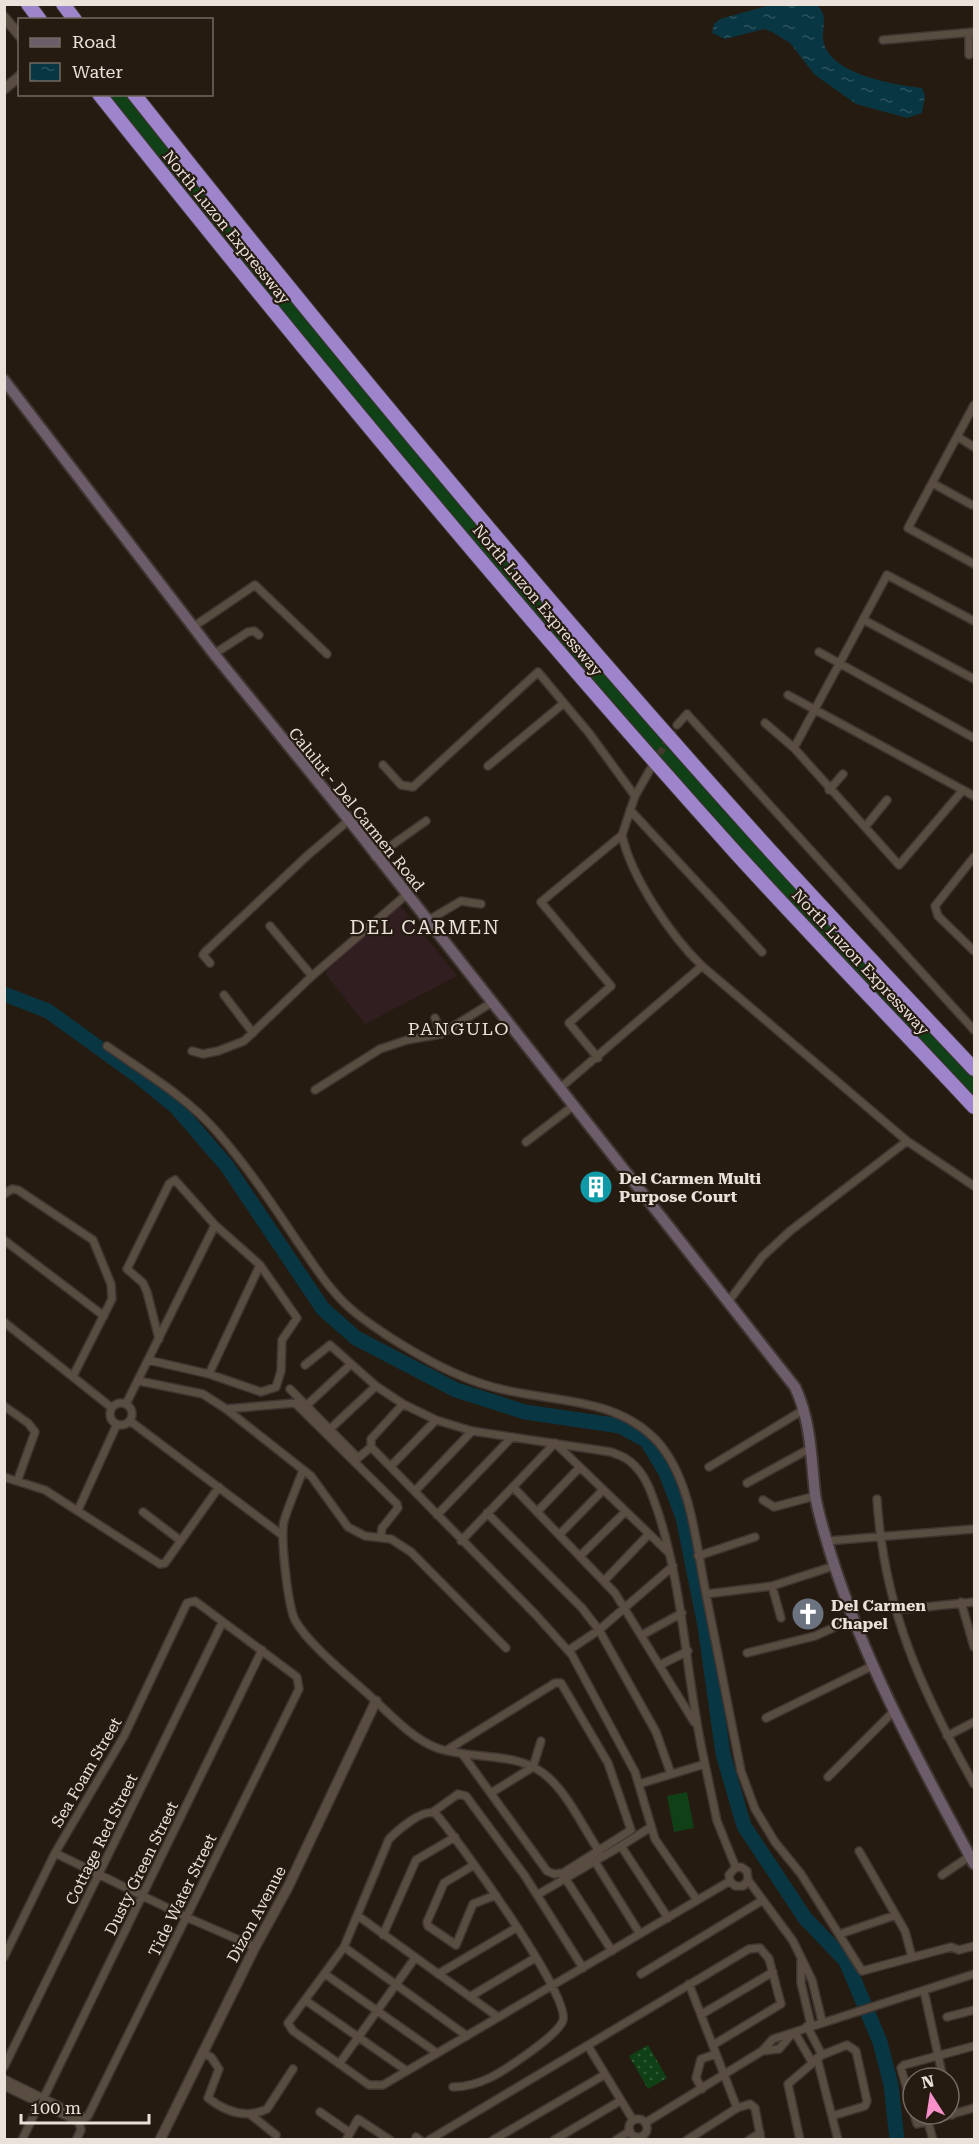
<svg xmlns="http://www.w3.org/2000/svg" width="979" height="2144" viewBox="0 0 979 2144" font-family="'Roboto Serif',serif">
<defs>
<pattern id="park-dots" width="8" height="8" patternUnits="userSpaceOnUse" patternTransform="scale(1.5)"><rect width="8" height="8" fill="#104116"/><path d="M2 2h.1M6 6h.1" fill="none" stroke="#335c37" stroke-width="1.8" stroke-linecap="round"/></pattern>
<pattern id="water-ripples" width="26" height="14" patternUnits="userSpaceOnUse" patternTransform="scale(1.5)"><rect width="26" height="14" fill="#093643"/><path d="M2 4q2-2 4 0t4 0M15 11q2-2 4 0t4 0" fill="none" stroke="#2d535e"/></pattern>
</defs>
<rect width="100%" height="100%" fill="#261b10"/>
<path fill="#311e21" d="M399,904L457,976L365,1024L325,973Z"/>
<path fill="#104116" d="M104,95H126L247,245L932,1032L974,1077V1102C776,891 583,674 396,452C297,334 202,214 104,95Z
M687,1792L694,1828L674,1832L667,1796Z"/>
<path fill="url(#park-dots)" d="M648,2045L667,2078L648,2089L629,2056Z"/>
<path fill="url(#water-ripples)" d="M774,4L817,5C830,17 820,29 824,44C833,75 896,85 922,88L925,96L922,113L907,118L856,104L815,75L790,43L772,32L764,29L725,39L712,33L714,24L720,19Z"/>
<g fill="none" stroke-linecap="round" stroke-linejoin="round">
<path stroke="#093643" stroke-width="15" d="M4,994L48,1011L138,1076L177,1108L227,1166L323,1309L356,1338L456,1390L525,1412L620,1426L647,1441L666,1473L683,1517L705,1626L723,1754L744,1826L805,1918L846,1961L880,2042L891,2085L897,2140"/>
<path stroke="#43392e" stroke-width="7" stroke-dasharray="7 3.5" stroke-linecap="butt" d="M654,763L677,725"/>
<g stroke="#3f3531" stroke-width="10">
<path id="minor" d="M883,40L974,32
M969,55V33
M974,405L908,528L974,564
M958,437L974,447
M934,484L972,505
M864,620L974,679
M193,627L255,585L327,654
M819,652L974,738
M214,654L248,632L254,631L259,635
M788,695L974,796
M765,723L794,748L899,865L963,790
M677,725L687,714L974,1030
M794,748L887,575L974,621
M383,765L401,785L413,787L538,672L589,733L635,796
M488,766L564,703
M651,768L635,796L622,835C631,877 671,936 702,966L907,1141L974,1186
M829,790L843,774
M630,810L762,952
M865,827L887,800
M375,857L426,821
M974,857L935,906L938,916L974,951
M427,921L461,901L481,904
M270,926L312,976
M210,963L203,955L205,952L308,855L349,820
M224,995L253,1033
M435,1018L441,1034
M107,1046C144,1072 187,1097 217,1132C246,1165 271,1202 295,1238C312,1262 328,1289 351,1309C363,1320 378,1329 391,1338C423,1358 456,1377 493,1387C549,1403 614,1395 657,1441C692,1480 696,1545 706,1594L772,1586L834,1566
M192,1051L203,1054L218,1051L244,1041L312,976L406,895
M598,1058L569,1023L611,986L541,902L622,835
M559,1089L702,966
M315,1090L380,1049L407,1040L441,1034L491,1003
M526,1142L573,1106
M4,1194L12,1189L18,1190L93,1240L111,1284L112,1299L73,1376
M4,1240L104,1316
M728,1302L762,1257L790,1231L907,1141
M4,1322L112,1408
M148,1360L209,1374L261,1392L276,1387L281,1371L282,1340L297,1318L260,1265L215,1225L175,1180L169,1184L127,1269L143,1283L147,1292L159,1339
M305,1365L330,1345L376,1386L403,1404L436,1420L472,1431L611,1452C621,1456 628,1458 635,1466C648,1479 653,1498 659,1515C685,1597 686,1682 705,1764
M209,1374L260,1265
M139,1381L203,1394L226,1409L311,1476L348,1527L365,1536L391,1539L411,1552L506,1648
M290,1389L358,1458L371,1447
M110 1414a11 11 0 1 1 22 0a11 11 0 1 1-22 0Z
M126,1404L215,1225
M403,1404L371,1439V1447L536,1615L572,1655L635,1772L655,1839L697,1900
M307,1405L350,1365
M4,1406L28,1423L35,1432L18,1479
M226,1409L295,1403L397,1504L398,1508L382,1528L381,1536
M130,1421L282,1535
M330,1429L376,1386
M391,1466L436,1420
M709,1467L805,1409
M303,1470C297,1487 289,1504 284,1521C280,1537 288,1606 295,1620C308,1644 348,1676 369,1695C389,1713 412,1739 437,1748C472,1760 512,1751 543,1773C567,1791 582,1826 599,1851
M4,1477L45,1490L160,1564L165,1563L219,1487
M747,1483L811,1448
M513,1487L615,1593L694,1722
M415,1491L472,1431
M877,1499C884,1609 921,1690 974,1784
M763,1500L774,1507L815,1496
M78,1510L117,1424
M143,1512L181,1541
M537,1512L580,1467
M487,1513L582,1608L599,1630L656,1732L671,1774
M437,1515L512,1437
M559,1535L603,1490
M461,1541L555,1443L669,1553
M827,1541L974,1529
M580,1556L625,1512
M698,1556L755,1537
M604,1581L649,1534
M772,1586L781,1618
M706,1594L741,1771L755,1809L775,1842L801,1874L862,1971L951,1947L959,1950L974,1946
M961,1602L974,1647
M895,1610L974,1602
M642,1635L682,1613
M569,1650L599,1630L673,1566
M747,1653L815,1636L853,1619
M660,1665L688,1651
M766,1718L872,1666
M947,1736L974,1722
M447,1750L555,1683H561L608,1763L631,1830L563,1873L554,1874L547,1871L463,1755
M828,1777L893,1712
M639,1784L705,1764L717,1821L736,1868
M491,1793L533,1767L541,1741
M433,1812L458,1794L466,1796L525,1876L583,1968
M621,1846L651,1827
M859,1851L905,1931L912,1957
M55,1853L186,1917L255,1947
M594,1860L640,1934
M474,1865L444,1883L427,1922L428,1926L456,1945L473,1904L496,1895
M942,1875L970,1856
M565,1878L612,1951
M748,1880L743,1886H735L730,1881L729,1875L735,1868L741,1867L747,1871L748,1880L793,1941L812,1980L822,2021
M537,1895L621,1846L668,1918
M357,1918H361L498,2017
M840,1934L896,1915
M383,1935L416,1860L455,1837
M344,1947L467,2036
M4,1957L55,1853L124,1736L187,1603L195,1601L297,1677L299,1689L88,2116L85,2118L73,2113L4,2079
M801,1961V1983L811,2025
M325,1974L437,2053
M438,1974L516,1928
M641,1974L763,1900
M689,1984L737,2108
M924,1991L943,2078
M471,1996L535,1958
M305,2000L407,2071
M702,2014L773,1972
M947,2017L974,2010
M807,2026L822,2055
M795,2033L812,2062
M588,2046L633,2120
M974,2046L904,2065L901,2068L917,2124L974,2108
M762,2051L779,2049L791,2035
M202,2053L211,2057L219,2069L208,2098C226,2112 246,2119 267,2109L293,2069
M817,2058L838,2140
M339,2064L415,1958
M4,2067L222,1623
M4,2086L79,2122L81,2130L76,2140
M453,2087C480,2087 502,2072 523,2057C533,2050 560,2031 563,2020C570,1994 458,1840 436,1814C424,1807 398,1830 389,1839L344,1947L288,2023L293,2031L369,2085H383L730,1881
M702,2089L696,2078L701,2059L716,2054
M44,2097L262,1650
M949,2103L952,2115
M320,2112L349,2132
M251,2115L276,2135
M629 2128a9 9 0 1 1 18 0a9 9 0 1 1-18 0Z
M928,2122L933,2140
M645,2123L762,2051L773,2039L974,1974
M416,2137L420,2140
M22,2140L39,2104
M346,2140L358,2119L390,2140
M429,2140L749,1949L760,1948L769,1959L781,2004L713,2045
M493,2140L604,2075
M554,2140L620,2101
M616,2140L630,2131
M687,2140L737,2108L750,2104L755,2108L761,2140
M749,2140L760,2133
M800,2140L788,2084L822,2055L847,2045L856,2051L867,2101L865,2106L832,2116"/>
</g>
<g stroke="#3f3531" stroke-width="12">
<path id="tertiary" d="M4,17L20,36
M4,89L20,76
M160,2140L255,1947L288,1887L376,1701"/>
</g>
<g stroke="#3f3531" stroke-width="14">
<path id="secondary" d="M4,380L214,654L349,820L795,1387C811,1421 811,1457 815,1494C818,1514 825,1535 831,1555C866,1667 919,1761 974,1864"/>
</g>
<g stroke="#3f3531" stroke-width="16">
<path id="motorway" d="M28,4L40,20
M63,4L75,20
M99,94C304,352 515,607 735,852C813,938 895,1022 974,1107
M134,94C335,348 542,597 758,837C829,916 902,992 974,1069"/>
</g>
<use href="#minor" stroke="#594c40" stroke-width="7"/>
<use href="#tertiary" stroke="#594c40" stroke-width="9"/>
<use href="#secondary" stroke="#6d5d6a" stroke-width="10"/>
<use href="#motorway" stroke="#9d84cb" stroke-width="14"/>
</g>
<defs>
<g id="building-disc" transform="scale(1.725)"><circle r="9.5" fill="#0f9aa8" stroke="#261b10"/><path d="M-4-6H4V6H1V3H-1V6H-4ZM-2.5-4.3h1.7v1.8h-1.7ZM.8-4.3h1.7v1.8H.8ZM-2.5-1h1.7V.8h-1.7ZM.8-1h1.7V.8H.8Z" fill="#fff"/></g>
<g id="church-disc" transform="scale(1.725)"><circle r="9.5" fill="#6b7280" stroke="#261b10"/><path d="M-1.2-6h2.4v3.5h3.3v2.4h-3.3V6h-2.4V-.1h-3.3v-2.4h3.3Z" fill="#fff"/></g>
</defs>
<g fill-rule="evenodd">
<use href="#building-disc" x="596" y="1187"/>
<use href="#church-disc" x="808" y="1614"/>
</g>
<g text-anchor="middle" stroke-width="4.5" stroke-linejoin="round" paint-order="stroke">
<g font-size="16" fill="#e9e1da" stroke="#261b10">
<text transform="translate(227 227) rotate(51)" y="6">North Luzon Expressway</text>
<text transform="translate(538 600) rotate(50)" y="6">North Luzon Expressway</text>
<text transform="translate(357 809) rotate(51)" y="6">Calulut - Del Carmen Road</text>
<text transform="translate(861 962) rotate(47)" y="6">North Luzon Expressway</text>
<text transform="translate(86 1772) rotate(-60)" y="6">Sea Foam Street</text>
<text transform="translate(101 1839) rotate(-64)" y="6">Cottage Red Street</text>
<text transform="translate(141 1868) rotate(-64)" y="6">Dusty Green Street</text>
<text transform="translate(182 1895) rotate(-64)" y="6">Tide Water Street</text>
<text transform="translate(256 1914) rotate(-62)" y="6">Dizon Avenue</text>
</g>
<g font-size="16" font-weight="bold" fill="#e9e1da" stroke="#261b10" text-anchor="start">
<text x="619" y="1184">Del Carmen Multi<tspan x="619" dy="18">Purpose Court</tspan></text>
<text x="831" y="1611">Del Carmen<tspan x="831" dy="18">Chapel</tspan></text>
</g>
<g font-size="18" letter-spacing="1.5" fill="#e9e1da" stroke="#261b10">
<text x="459" y="1035">PANGULO</text>
</g>
<g font-size="20" letter-spacing="1.5" fill="#e9e1da" stroke="#261b10">
<text x="425" y="934">DEL CARMEN</text>
</g>
</g>
<rect width="979" height="2144" fill="none" stroke="#e9e1da" stroke-width="12"/>
<rect x="18" y="18" width="195" height="78" fill="#261b10" stroke="#746a61" stroke-width="1.5"/>
<rect x="30" y="38" width="30" height="9" fill="#6d5d6a" stroke="#746a61" stroke-width="1.5"/>
<text x="72" y="48" font-size="18" fill="#e9e1da">Road</text>
<rect x="30" y="63" width="30" height="18" fill="url(#water-ripples)" stroke="#746a61" stroke-width="1.5"/>
<text x="72" y="78" font-size="18" fill="#e9e1da">Water</text>
<g transform="translate(931 2096) rotate(348)"><circle r="28" fill="#261b10" stroke="#746a61" stroke-width="1.5"/>
<path d="M0-4.5L10 22L0 15L-10 22Z" fill="#f990ca"/>
<text y="-9" font-size="16" font-weight="bold" text-anchor="middle" fill="#e9e1da">N</text>
</g>
<path d="M21 2114v9h128v-9" fill="none" stroke="#e9e1da" stroke-width="3"/>
<text x="30" y="2114" font-size="18" fill="#e9e1da" stroke="#261b10" stroke-width="4.5" paint-order="stroke">100 m</text>
</svg>
